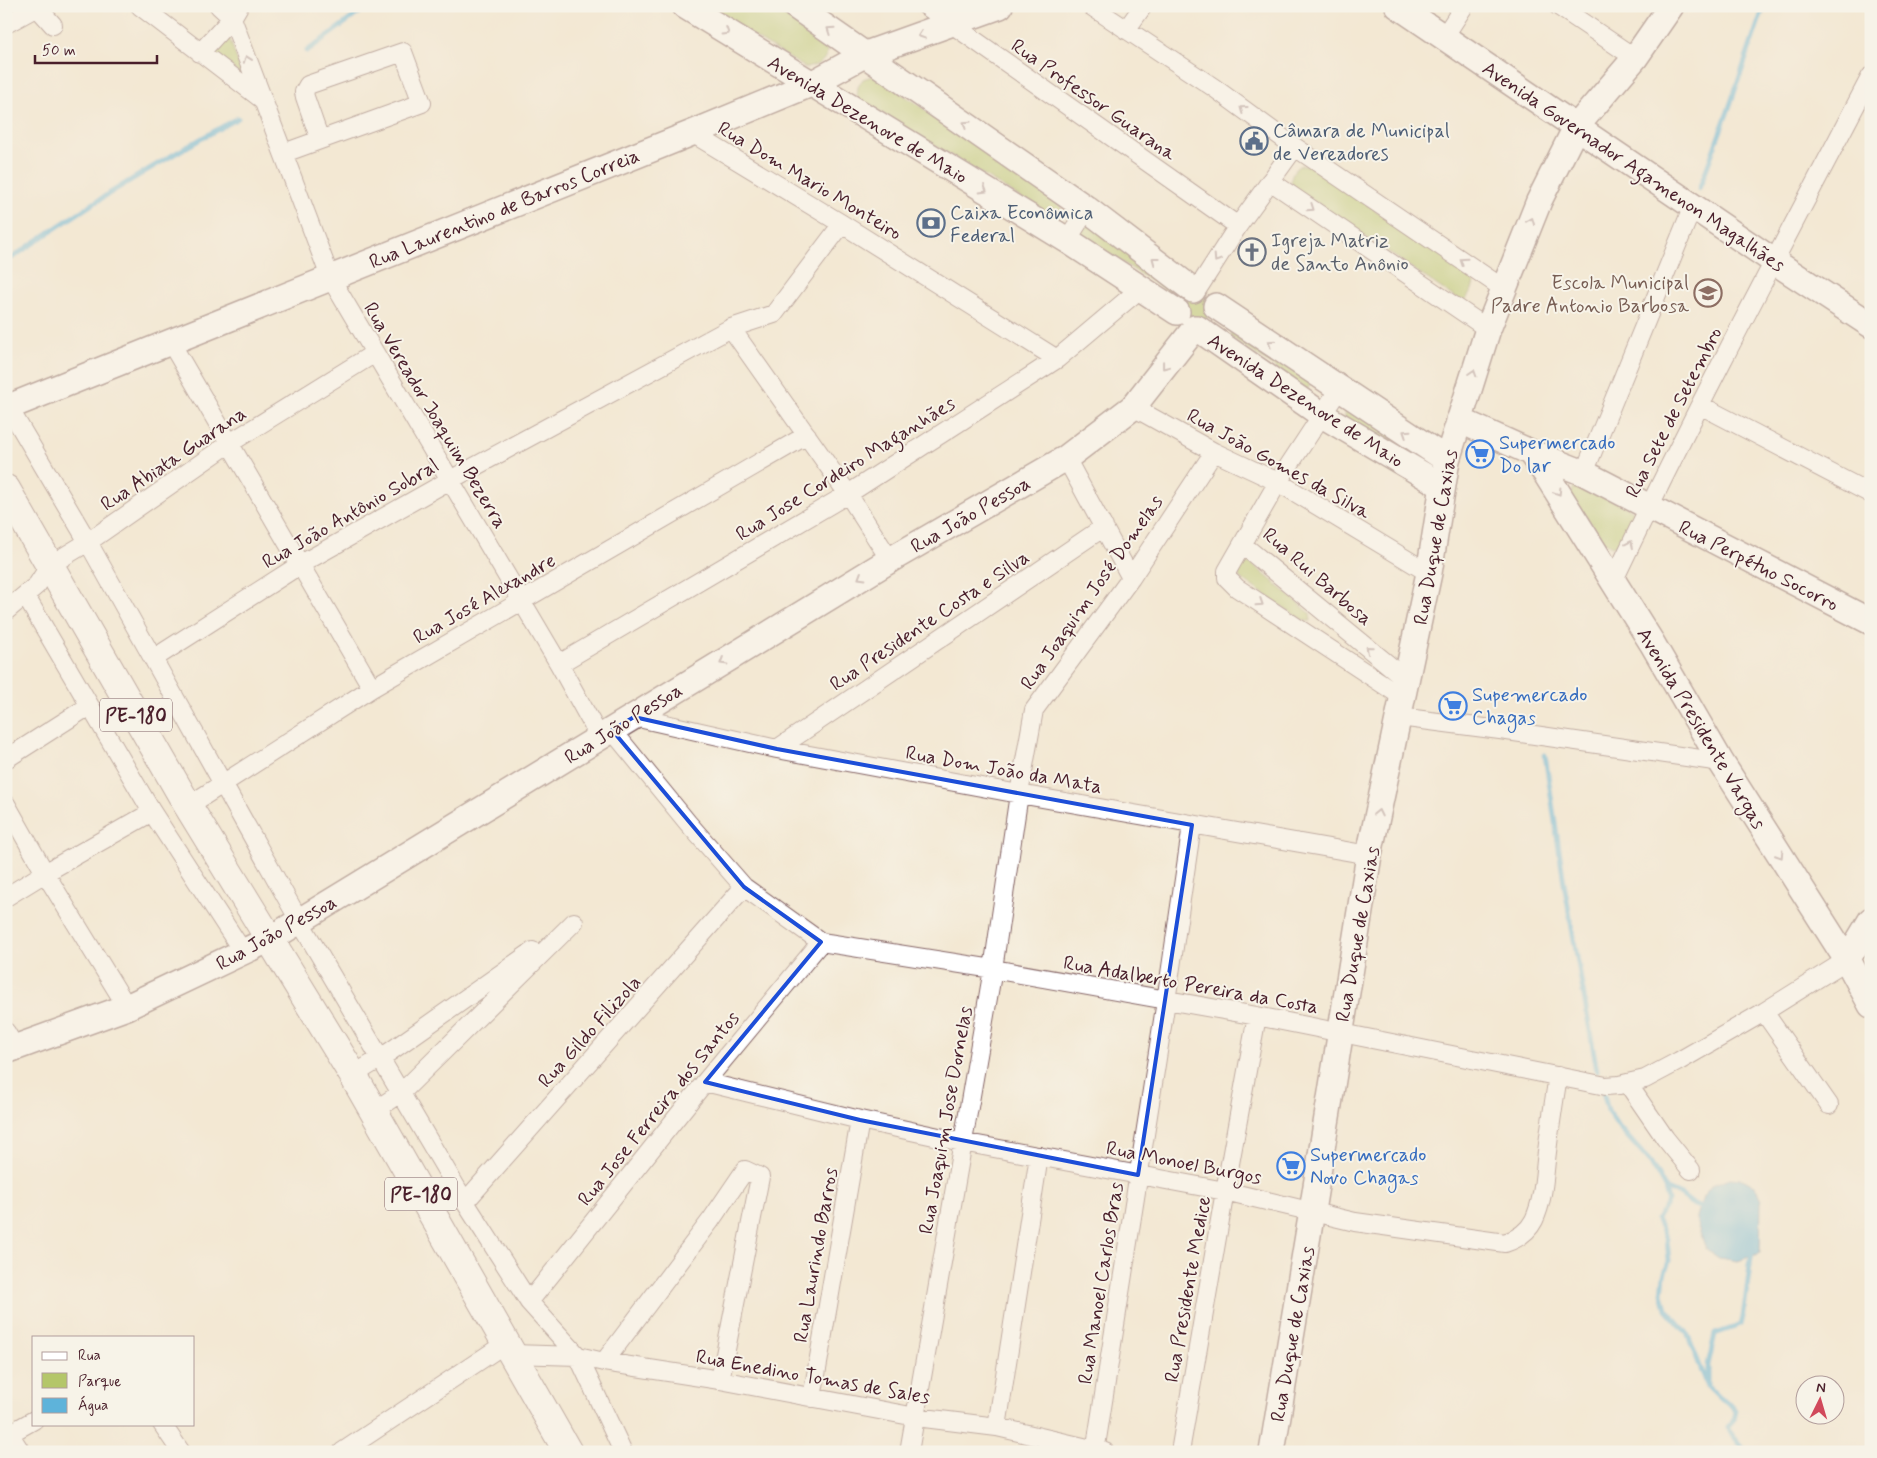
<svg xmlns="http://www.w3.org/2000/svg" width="1877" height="1458" viewBox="0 0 1877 1458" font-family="Mynerve,sans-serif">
<rect width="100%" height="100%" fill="#f7f3e8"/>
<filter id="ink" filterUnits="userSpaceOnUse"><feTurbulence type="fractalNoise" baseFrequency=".02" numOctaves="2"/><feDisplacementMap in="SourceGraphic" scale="10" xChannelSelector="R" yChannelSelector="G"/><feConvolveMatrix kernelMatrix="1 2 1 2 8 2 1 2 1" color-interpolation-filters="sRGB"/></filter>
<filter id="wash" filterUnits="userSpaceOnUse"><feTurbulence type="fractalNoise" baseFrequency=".0096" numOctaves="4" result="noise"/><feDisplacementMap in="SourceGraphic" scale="20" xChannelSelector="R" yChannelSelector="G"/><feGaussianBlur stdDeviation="1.12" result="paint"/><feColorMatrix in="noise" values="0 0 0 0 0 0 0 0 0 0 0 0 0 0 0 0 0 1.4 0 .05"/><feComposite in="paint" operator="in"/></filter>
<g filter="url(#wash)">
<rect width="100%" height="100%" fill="#f3e8d3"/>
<path fill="#b4c669" stroke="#7f724a" d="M703,6H776L820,35C834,54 825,64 806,68Z
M228,34L243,77L213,52Z
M872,76L878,77L1060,204L1062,212L1061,215L1055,219L857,98L858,87L863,79Z
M1301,165H1308L1472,275C1476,286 1472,290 1466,299L1460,301L1293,187C1289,179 1292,169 1301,165Z
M1087,221L1172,289L1168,292L1077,233Z
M1203,296L1206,299L1210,314L1204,321L1187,319L1183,303C1188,295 1195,297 1203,296Z
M1237,330L1311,383L1307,390L1231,337V334Z
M1348,407L1410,446L1408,450L1405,451L1345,419V412Z
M1583,482L1635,512L1634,520L1616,545L1612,546L1604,542L1571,496L1574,486Z
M1249,563L1252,564L1310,613L1311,621H1304L1240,578L1238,574C1240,568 1242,564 1249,563Z"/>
<path fill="#5eb3da" stroke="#546982" d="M1730,1178L1742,1179L1755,1185L1761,1201L1760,1253L1738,1261L1719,1258L1706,1249L1697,1224V1217L1703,1196L1712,1185Z"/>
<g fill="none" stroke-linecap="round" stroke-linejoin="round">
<path stroke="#5eb3da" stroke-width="5" d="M307,51L368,6
M1699,189L1728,111L1764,6
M6,262C81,209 158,162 238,118
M1545,755L1564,883L1597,1071
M1603,1092L1608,1111L1618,1126L1651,1163L1665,1188L1681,1195L1694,1205L1704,1209
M1665,1188L1668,1201L1657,1219L1667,1239L1669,1261L1664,1275L1662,1293L1666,1309L1687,1333L1707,1384
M1746,1452L1727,1428L1734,1420L1736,1411L1728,1402L1719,1398L1708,1387V1365L1715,1334L1741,1325L1743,1317L1752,1251"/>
</g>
</g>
<g filter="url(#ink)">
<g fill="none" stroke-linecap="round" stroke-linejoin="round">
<g stroke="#856566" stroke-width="20">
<path id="street" d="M140,6L263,100
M219,6L232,18L330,277L559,664L600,738
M926,6L1238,226
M1091,6L1213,87L1295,147L1504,289
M1558,6L1635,58
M6,24L37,7L53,25
M1126,30L1143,6
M1444,37L1464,6
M200,53L232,18L239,6
M692,133L842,224L1057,359
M284,153L422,103L403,52L308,85L304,92L305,97L320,140
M1270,181L1488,329
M1067,240L1087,209
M1197,290L1238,226L1295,147
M731,328L848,494L890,560
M171,343L372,688
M1339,389L1278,482L1227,571V578L1237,588L1404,698
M1700,405L1871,494
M1133,407L1214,452L1278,482L1429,573
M9,408L88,542L300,922L465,1202L529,1302L578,1356L623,1452
M1066,458L1131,578
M1584,473L1693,206
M1243,545L1407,680
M1613,582C1694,411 1783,244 1871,76
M25,595L152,812L243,952
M6,611L37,585L50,565L88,542L230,443L375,353
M153,659L301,564L450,480L731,328L774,314L842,224
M559,664L848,494L1057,359L1140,289
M634,717L777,749L1019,794L1369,855
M1399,717L1500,730L1721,762
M612,730L688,823L744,887L821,942L993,969L1257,1016L1606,1086L1619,1085L1645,1079L1679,1061L1764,1012L1847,960
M777,749L1104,527
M6,759L89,706
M6,804L45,873L127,1007
M188,806L372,688L807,435
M6,897L45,873L152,812
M1764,1012L1829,1105
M6,1032L15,1048
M353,1075L381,1058L533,951
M705,1082L860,1120L962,1142L1225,1191L1355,1222L1505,1243C1517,1239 1528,1232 1534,1220C1544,1199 1544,1175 1547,1152C1550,1127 1554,1101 1558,1076
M1628,1084L1665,1138L1691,1170
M374,1111L401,1093L574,922
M465,1202L744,887
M529,1302L705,1082L821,942
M512,1354L578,1356L604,1362L720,1380L916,1417L997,1427L1105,1452
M604,1362L711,1220L745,1170L760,1177L720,1380
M812,1398L860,1120
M162,1424L181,1452
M997,1427L1039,1156
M6,1429L21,1452
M9,1434L34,1420
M342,1452L506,1343
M909,1452L993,969L1019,794L1034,710L1131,578L1214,452
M1095,1452L1166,1001L1192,825
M1180,1452L1225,1191L1257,1016"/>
</g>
<g stroke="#856566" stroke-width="28">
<path id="secondary" d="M685,6L1067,240L1177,312
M795,6L1087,209L1193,290
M1398,6L1775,262L1871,325
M1216,306L1447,460
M1197,328L1322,415L1442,486
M6,408L692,133L811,84L866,54L1000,6
M1459,420L1530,452L1584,473L1871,622
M1530,452L1546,474L1652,643L1721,762L1847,960L1871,1005
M1847,960L1871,920
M6,1051L127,1007L270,939L890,560L1066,458L1133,407L1195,328
M1272,1452L1312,1211L1369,855L1429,573L1447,460L1488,329L1539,201L1576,127L1635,58L1671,6"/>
</g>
<g stroke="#856566" stroke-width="30">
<path id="primary" d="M6,489L188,806L353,1075L568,1452"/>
</g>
<use href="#street" stroke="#fff" stroke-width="18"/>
<use href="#secondary" stroke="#fff" stroke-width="25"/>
<use href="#primary" stroke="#fff" stroke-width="28"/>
</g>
<defs><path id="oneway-chevron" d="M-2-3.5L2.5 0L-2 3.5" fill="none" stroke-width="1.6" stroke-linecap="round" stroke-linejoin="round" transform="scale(1.25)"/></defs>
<g stroke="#ae9aa0">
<use href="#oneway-chevron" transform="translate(830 30) rotate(-146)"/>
<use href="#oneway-chevron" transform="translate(726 32) rotate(32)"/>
<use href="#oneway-chevron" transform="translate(921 35) rotate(161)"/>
<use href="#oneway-chevron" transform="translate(247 59) rotate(-110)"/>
<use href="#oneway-chevron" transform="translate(1243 109) rotate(-144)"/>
<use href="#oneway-chevron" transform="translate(966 124) rotate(-145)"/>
<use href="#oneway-chevron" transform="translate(984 190) rotate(31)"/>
<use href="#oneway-chevron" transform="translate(1311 208) rotate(34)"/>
<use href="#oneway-chevron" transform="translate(1531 221) rotate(-68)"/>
<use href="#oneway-chevron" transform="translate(1217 259) rotate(123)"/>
<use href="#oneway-chevron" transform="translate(1155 260) rotate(-143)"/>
<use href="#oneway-chevron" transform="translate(1463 261) rotate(-146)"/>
<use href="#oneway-chevron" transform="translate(1271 343) rotate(-146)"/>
<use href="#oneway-chevron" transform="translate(1165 366) rotate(128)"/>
<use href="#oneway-chevron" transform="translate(1473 373) rotate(-72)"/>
<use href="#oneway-chevron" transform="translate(1406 433) rotate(-147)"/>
<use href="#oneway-chevron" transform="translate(1558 492) rotate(58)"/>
<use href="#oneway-chevron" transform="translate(1630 544) rotate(-65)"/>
<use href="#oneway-chevron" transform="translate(861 577) rotate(149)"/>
<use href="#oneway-chevron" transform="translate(1260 603) rotate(33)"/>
<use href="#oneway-chevron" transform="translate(1369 649) rotate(-140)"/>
<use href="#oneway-chevron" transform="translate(723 662) rotate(149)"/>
<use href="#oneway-chevron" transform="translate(1378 813) rotate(-78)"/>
<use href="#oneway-chevron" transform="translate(1780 855) rotate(58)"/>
</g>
</g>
<path d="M0 0H1877V1458H0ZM634,717L777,749L1192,825L1138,1175L860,1120L705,1082L821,942L744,887L612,730Z" fill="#f3e8d3" fill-opacity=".55" fill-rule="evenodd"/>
<path fill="none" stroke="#1d4ed8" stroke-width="4" stroke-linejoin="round" d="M634,717L777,749L1192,825L1138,1175L860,1120L705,1082L821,942L744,887L612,730Z"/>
<defs>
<g id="civic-ring" transform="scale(1.4375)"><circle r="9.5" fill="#f7f3e8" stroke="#5c6f8a" stroke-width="1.5"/><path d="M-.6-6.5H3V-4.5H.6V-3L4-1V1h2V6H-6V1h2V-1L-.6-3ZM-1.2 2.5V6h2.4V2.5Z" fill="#5c6f8a"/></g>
<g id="bank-ring" transform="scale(1.4375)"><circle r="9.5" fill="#f7f3e8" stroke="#5c6f8a" stroke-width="1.5"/><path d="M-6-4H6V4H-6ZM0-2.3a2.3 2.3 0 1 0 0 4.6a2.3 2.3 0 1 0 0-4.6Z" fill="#5c6f8a"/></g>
<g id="church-ring" transform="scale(1.4375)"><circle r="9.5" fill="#f7f3e8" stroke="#6b7280" stroke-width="1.5"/><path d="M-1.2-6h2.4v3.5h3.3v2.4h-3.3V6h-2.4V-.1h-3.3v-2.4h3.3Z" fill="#6b7280"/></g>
<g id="school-ring" transform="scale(1.4375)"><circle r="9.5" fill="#f7f3e8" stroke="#8d6e63" stroke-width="1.5"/><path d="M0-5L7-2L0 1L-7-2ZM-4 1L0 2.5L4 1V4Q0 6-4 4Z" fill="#8d6e63"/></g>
<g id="supermarket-ring" transform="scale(1.4375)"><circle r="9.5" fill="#f7f3e8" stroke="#3f7fe0" stroke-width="1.5"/><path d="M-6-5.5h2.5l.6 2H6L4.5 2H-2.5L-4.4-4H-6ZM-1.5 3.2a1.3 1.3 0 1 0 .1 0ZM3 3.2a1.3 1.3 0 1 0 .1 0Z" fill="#3f7fe0"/></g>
</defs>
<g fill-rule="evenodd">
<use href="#civic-ring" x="1254" y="141"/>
<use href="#bank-ring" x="931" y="223"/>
<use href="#church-ring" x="1252" y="252"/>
<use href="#school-ring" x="1708" y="293"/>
<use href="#supermarket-ring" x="1480" y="454"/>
<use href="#supermarket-ring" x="1453" y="706"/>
<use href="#supermarket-ring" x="1291" y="1166"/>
</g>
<g text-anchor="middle" stroke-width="4" stroke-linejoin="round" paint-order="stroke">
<g fill="#f7f3e8" stroke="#7e5f64" stroke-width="1">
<rect x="100" y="698.5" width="72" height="33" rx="4"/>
<rect x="385" y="1177.5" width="72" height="33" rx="4"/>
</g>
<g font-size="19" font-weight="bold" fill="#4a1f2b">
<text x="136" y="722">PE-180</text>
<text x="421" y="1201">PE-180</text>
</g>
<g font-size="20" fill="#4a1f2b" stroke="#f7f3e8">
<text transform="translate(1094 99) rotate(35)" y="7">Rua Professor Guarana</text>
<text transform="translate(868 119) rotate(31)" y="7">Avenida Dezenove de Maio</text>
<text transform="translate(1634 166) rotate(34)" y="7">Avenida Governador Agamenon Magalhães</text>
<text transform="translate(810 180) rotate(31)" y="7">Rua Dom Mario Monteiro</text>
<text transform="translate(504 208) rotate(-22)" y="7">Rua Laurentino de Barros Correia</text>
<text transform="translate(1306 400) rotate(33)" y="7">Avenida Dezenove de Maio</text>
<text transform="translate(1673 412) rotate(-63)" y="7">Rua Sete de Setembro</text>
<text transform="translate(436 415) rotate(59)" y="7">Rua Vereador Joaquim Bezerra</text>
<text transform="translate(173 458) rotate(-34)" y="7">Rua Abiata Guarana</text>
<text transform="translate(1279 463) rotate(29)" y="7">Rua João Gomes da Silva</text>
<text transform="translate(845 468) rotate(-32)" y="7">Rua Jose Cordeiro Maganhães</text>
<text transform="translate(350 513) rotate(-30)" y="7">Rua João Antônio Sobral</text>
<text transform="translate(970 514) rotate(-30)" y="7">Rua João Pessoa</text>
<text transform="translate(1435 537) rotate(-80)" y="7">Rua Duque de Caxias</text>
<text transform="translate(1759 565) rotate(27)" y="7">Rua Perpétuo Socorro</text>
<text transform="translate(1318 576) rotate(41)" y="7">Rua Rui Barbosa</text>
<text transform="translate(1091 592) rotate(-55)" y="7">Rua Joaquim José Domelas</text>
<text transform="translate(484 598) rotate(-30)" y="7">Rua José Alexandre</text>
<text transform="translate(929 620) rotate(-34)" y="7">Rua Presidente Costa e Silva</text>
<text transform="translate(623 723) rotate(-32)" y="7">Rua João Pessoa</text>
<text transform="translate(1702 728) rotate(59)" y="7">Avenida Presidente Vargas</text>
<text transform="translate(1004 769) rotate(10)" y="7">Rua Dom João da Mata</text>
<text transform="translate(276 932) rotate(-29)" y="7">Rua João Pessoa</text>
<text transform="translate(1357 934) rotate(-80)" y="7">Rua Duque de Caxias</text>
<text transform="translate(1191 984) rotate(10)" y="7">Rua Adalberto Pereira da Costa</text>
<text transform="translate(589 1031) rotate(-48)" y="7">Rua Gildo Filizola</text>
<text transform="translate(658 1108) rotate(-51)" y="7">Rua Jose Ferreira dos Santos</text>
<text transform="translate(945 1120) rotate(-80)" y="7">Rua Joaquim Jose Dornelas</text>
<text transform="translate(1184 1162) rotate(11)" y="7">Rua Monoel Burgos</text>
<text transform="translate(815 1255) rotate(-80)" y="7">Rua Laurindo Barros</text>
<text transform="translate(1100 1283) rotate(-81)" y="7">Rua Manoel Carlos Bras</text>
<text transform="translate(1187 1289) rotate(-80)" y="7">Rua Presidente Medice</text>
<text transform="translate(1292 1334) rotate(-80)" y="7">Rua Duque de Caxias</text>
<text transform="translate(813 1376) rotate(10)" y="7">Rua Enedino Tomas de Sales</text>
</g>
<g font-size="20" fill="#4e5e75" stroke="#f7f3e8" text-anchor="start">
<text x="1273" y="137">Câmara de Municipal<tspan x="1273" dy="23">de Vereadores</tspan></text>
<text x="950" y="219">Caixa Econômica<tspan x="950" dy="23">Federal</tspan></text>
</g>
<g font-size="20" fill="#5b616d" stroke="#f7f3e8" text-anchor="start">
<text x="1271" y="247">Igreja Matriz<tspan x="1271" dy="23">de Santo Anônio</tspan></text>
</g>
<g font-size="20" fill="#785e54" stroke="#f7f3e8" text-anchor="end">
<text x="1689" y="289">Escola Municipal<tspan x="1689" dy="23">Padre Antonio Barbosa</tspan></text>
</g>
<g font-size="20" fill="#366cbe" stroke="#f7f3e8" text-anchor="start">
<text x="1499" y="449">Supermercado<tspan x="1499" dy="23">Do lar</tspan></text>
<text x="1472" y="701">Supemercado<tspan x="1472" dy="23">Chagas</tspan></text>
<text x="1310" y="1161">Supermercado<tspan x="1310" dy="23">Novo Chagas</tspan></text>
</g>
</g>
<rect width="1877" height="1458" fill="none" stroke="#f7f3e8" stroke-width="25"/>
<rect x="32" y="1336" width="162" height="90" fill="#f7f3e8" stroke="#b29e9c"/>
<rect x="42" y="1352" width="25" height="8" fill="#ffffff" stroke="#b29e9c"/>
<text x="78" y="1360" font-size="15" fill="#4a1f2b">Rua</text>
<rect x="42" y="1373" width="25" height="15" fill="#b4c669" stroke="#b29e9c"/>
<text x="78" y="1386" font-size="15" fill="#4a1f2b">Parque</text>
<rect x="42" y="1398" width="25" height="15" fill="#5eb3da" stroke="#b29e9c"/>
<text x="78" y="1410" font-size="15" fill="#4a1f2b">Água</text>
<g transform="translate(1820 1400) rotate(5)"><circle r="24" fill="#f7f3e8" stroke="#b29e9c"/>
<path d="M0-4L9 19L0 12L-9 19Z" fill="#d1495b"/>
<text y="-8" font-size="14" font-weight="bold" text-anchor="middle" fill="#4a1f2b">N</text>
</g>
<path d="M35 55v8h122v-8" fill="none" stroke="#4a1f2b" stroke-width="2.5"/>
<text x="42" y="55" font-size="15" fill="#4a1f2b" stroke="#f7f3e8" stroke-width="4" paint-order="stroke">50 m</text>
</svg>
